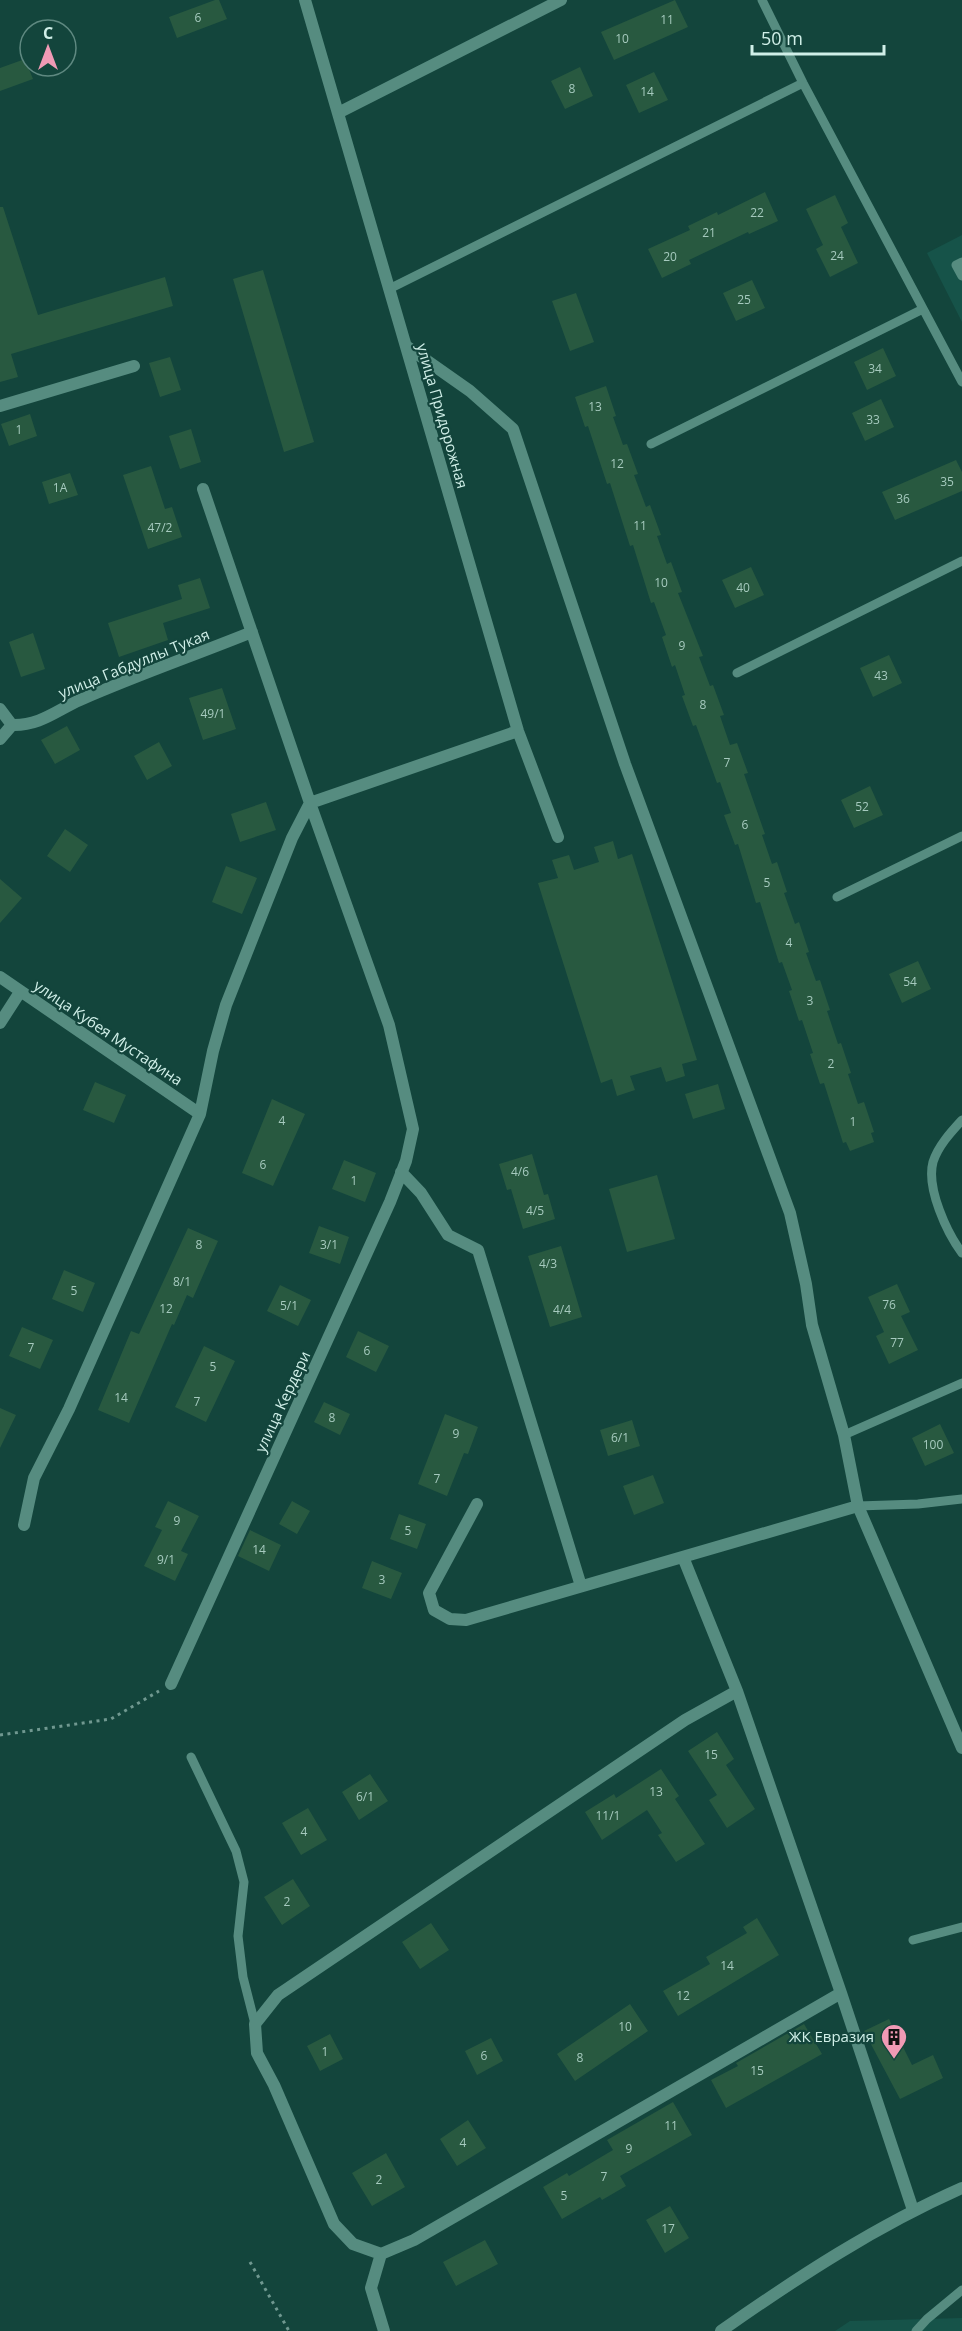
<svg xmlns="http://www.w3.org/2000/svg" width="962" height="2331" viewBox="0 0 962 2331" font-family="'Open Sans',sans-serif">
<rect width="100%" height="100%" fill="#13453c"/>
<path fill="#165349" d="M962,235V322L927,253Z
M962,2318V2331H835L850,2321Z"/>
<path fill="#285940" d="M215,0H219L227,19L177,38L169,17Z
M675,0L688,27L614,60L601,32Z
M25,59L33,79L0,91V68Z
M580,67L593,96L565,109L551,81Z
M654,72L668,100L639,113L626,85Z
M765,192L778,221L749,234L748,232L689,260L691,264L662,278L648,249L690,230L688,226L717,212L718,215Z
M835,195L848,223L841,227L858,263L830,277L816,249L823,245L806,209Z
M0,207H3L38,315L165,277L173,306L11,354L18,377L0,382Z
M263,270L314,442L284,452L233,279Z
M752,280L765,308L736,321L723,293Z
M576,293L594,342L570,351L552,301Z
M883,348L896,376L867,390L854,362Z
M170,357L181,390L160,397L149,363Z
M606,386L616,416L613,417L623,445L627,444L638,474L634,475L646,507L650,505L661,535L657,536L667,564L671,562L682,592L678,593L703,656L699,657L710,686L713,685L724,715L720,716L730,745L737,743L748,773L744,774L765,834L762,835L772,864L777,862L787,892L784,893L795,924L799,922L809,952L806,953L816,981L820,980L830,1010L827,1011L838,1044L841,1043L851,1073L848,1074L858,1104L864,1102L874,1132L871,1133L874,1142L850,1151L846,1142L843,1143L824,1083L820,1084L810,1054L813,1053L802,1020L799,1021L789,991L792,990L782,962L779,963L760,902L756,903L738,844L735,845L724,815L731,813L720,782L717,783L696,725L693,726L682,696L685,695L675,665L672,667L662,637L666,635L654,602L651,603L633,545L630,546L610,483L607,484L588,426L585,427L575,397Z
M881,399L894,427L865,441L852,413Z
M30,414L37,436L9,446L1,424Z
M191,429L201,462L180,469L169,436Z
M956,460L962,472V491L895,520L882,492Z
M151,466L165,509L172,507L182,537L148,549L123,475Z
M70,473L78,495L49,504L42,482Z
M751,567L764,595L735,608L722,580Z
M200,578L210,608L163,623L168,640L119,657L108,623L182,599L178,585Z
M33,633L45,669L21,677L9,642Z
M889,655L902,683L873,697L860,668Z
M222,688L236,729L203,740L189,698Z
M67,726L80,750L55,764L41,740Z
M159,742L172,766L147,780L134,756Z
M870,786L883,815L854,828L841,800Z
M266,802L276,830L240,842L231,814Z
M65,829L88,845L70,872L47,856Z
M613,841L618,859L632,854L697,1060L682,1064L685,1076L666,1082L661,1067L630,1076L635,1090L617,1096L612,1079L601,1083L538,883L558,878L552,860L569,855L574,870L599,862L594,847Z
M226,866L257,878L242,914L212,902Z
M0,879L22,898L0,923Z
M918,961L931,989L902,1003L889,974Z
M95,1082L126,1095L114,1123L83,1110Z
M718,1084L725,1109L693,1119L685,1094Z
M272,1099L305,1114L273,1186L242,1173Z
M532,1154L544,1195L548,1194L555,1219L523,1229L511,1189L507,1190L499,1164Z
M344,1160L376,1173L365,1202L332,1189Z
M657,1175L675,1239L627,1252L609,1189Z
M319,1226L349,1237L340,1264L309,1253Z
M188,1228L218,1241L193,1298L187,1295L174,1325L172,1324L129,1423L98,1410L131,1331L139,1334Z
M561,1246L582,1317L550,1327L528,1256Z
M64,1270L95,1283L83,1312L52,1299Z
M897,1284L910,1312L901,1316L918,1350L889,1364L876,1336L884,1332L868,1297Z
M280,1285L311,1300L298,1326L267,1311Z
M22,1327L53,1340L40,1369L9,1356Z
M358,1331L389,1346L376,1372L346,1357Z
M204,1346L235,1361L206,1422L175,1407Z
M324,1402L350,1414L340,1435L314,1422Z
M0,1408L16,1415L0,1448Z
M445,1414L478,1427L468,1454L464,1453L447,1496L418,1484Z
M632,1420L640,1446L608,1456L600,1430Z
M940,1424L954,1453L925,1466L912,1438Z
M653,1475L664,1503L634,1515L623,1486Z
M168,1501L199,1516L181,1551L188,1554L175,1581L144,1566L162,1530L155,1527Z
M292,1501L310,1511L297,1534L279,1524Z
M399,1514L426,1524L417,1549L390,1539Z
M250,1530L281,1545L269,1571L238,1556Z
M372,1561L402,1573L391,1599L362,1588Z
M717,1732L734,1759L726,1765L755,1809L727,1828L709,1800L717,1795L688,1751Z
M661,1769L679,1796L675,1799L705,1844L676,1862L658,1835L662,1833L647,1810L602,1840L585,1812L614,1794L616,1798Z
M370,1774L388,1801L359,1820L342,1792Z
M308,1808L327,1840L301,1855L282,1823Z
M293,1879L310,1906L282,1925L264,1897Z
M757,1918L779,1955L678,2016L663,1991L710,1964L706,1957L747,1933L743,1927Z
M431,1923L449,1950L420,1969L402,1942Z
M630,2004L648,2031L575,2081L557,2054Z
M889,2019L912,2065L933,2055L943,2078L900,2099L864,2031Z
M804,2024L822,2054L726,2108L711,2080L738,2066L736,2063Z
M330,2034L343,2059L320,2071L307,2046Z
M491,2038L503,2061L477,2075L465,2051Z
M673,2102L692,2135L620,2176L626,2186L602,2200L600,2197L562,2219L543,2187L567,2173L569,2176L613,2150L607,2140Z
M468,2120L486,2148L457,2166L440,2139Z
M386,2153L405,2187L372,2206L352,2173Z
M670,2206L689,2238L665,2253L646,2220Z
M485,2240L498,2264L456,2286L443,2262Z"/>
<g fill="none" stroke-linecap="round" stroke-linejoin="round">
<path stroke="#709890" stroke-width="3" stroke-dasharray="3 4.5" stroke-linecap="butt" d="M0,1735L111,1719L159,1691
M250,2262L289,2331"/>
<path stroke="#568c80" stroke-width="9" d="M762,0L803,83L962,382
M962,262L956,265L962,276
M389,289L803,83
M651,444L923,309
M737,673L962,561
M837,897L962,836
M962,1120C951,1132 938,1146 933,1162C926,1188 947,1233 962,1253
M844,1435L962,1383
M858,1506L918,1504L962,1499
M191,1757L236,1851L244,1882L238,1936L243,1977L255,2024
M913,1940L962,1927
M916,2331L927,2319L962,2290"/>
<path stroke="#568c80" stroke-width="12" d="M305,0L518,731L558,837
M338,113L561,0
M406,346L470,391L513,429L625,764L790,1213L806,1284L812,1325L844,1435L858,1506L962,1748
M0,406L134,366
M0,709L12,725C40,726 57,710 80,700C137,675 195,655 252,632
M0,739L12,725
M0,977L200,1114
M0,1023L20,992
M401,1172L421,1193L448,1235L478,1250L581,1586
M477,1504L429,1593L434,1610L450,1619L466,1620L858,1506
M24,1525L34,1478L69,1409L200,1114L213,1051L226,1005L292,838L310,803L203,489
M683,1557L737,1691L841,1993L913,2210
M171,1684L390,1202L406,1161L413,1129L389,1025L310,803L518,731
M737,1691L685,1720L278,1995L255,2024L257,2053L274,2085L334,2224L353,2244L381,2254L414,2240L841,1993
M381,2254L371,2288L384,2331
M721,2331C798,2277 876,2226 962,2188"/>
</g>
<defs>
<g id="building-pin" transform="scale(1.35)"><path d="M0 17L-7.5 6A9.5 9.5 0 1 1 7.5 6Z" fill="#f09ab5" stroke="#13453c"/><path d="M-4-6H4V6H1V3H-1V6H-4ZM-2.5-4.3h1.7v1.8h-1.7ZM.8-4.3h1.7v1.8H.8ZM-2.5-1h1.7V.8h-1.7ZM.8-1h1.7V.8H.8Z" fill="#111"/></g>
</defs>
<g fill-rule="evenodd">
<use href="#building-pin" x="894" y="2037"/>
</g>
<g text-anchor="middle" stroke-width="4.5" stroke-linejoin="round" paint-order="stroke">
<g font-size="12" fill="#a6cabe">
<text x="198" y="22">6</text>
<text x="667" y="24">11</text>
<text x="622" y="43">10</text>
<text x="572" y="93">8</text>
<text x="647" y="96">14</text>
<text x="757" y="217">22</text>
<text x="709" y="237">21</text>
<text x="837" y="260">24</text>
<text x="670" y="261">20</text>
<text x="744" y="304">25</text>
<text x="875" y="373">34</text>
<text x="595" y="411">13</text>
<text x="873" y="424">33</text>
<text x="19" y="434">1</text>
<text x="617" y="468">12</text>
<text x="947" y="486">35</text>
<text x="60" y="492">1А</text>
<text x="903" y="503">36</text>
<text x="640" y="530">11</text>
<text x="160" y="532">47/2</text>
<text x="661" y="587">10</text>
<text x="743" y="592">40</text>
<text x="682" y="650">9</text>
<text x="881" y="680">43</text>
<text x="703" y="709">8</text>
<text x="213" y="718">49/1</text>
<text x="727" y="767">7</text>
<text x="862" y="811">52</text>
<text x="745" y="829">6</text>
<text x="767" y="887">5</text>
<text x="789" y="947">4</text>
<text x="910" y="986">54</text>
<text x="810" y="1005">3</text>
<text x="831" y="1068">2</text>
<text x="282" y="1125">4</text>
<text x="853" y="1126">1</text>
<text x="263" y="1169">6</text>
<text x="520" y="1176">4/6</text>
<text x="354" y="1185">1</text>
<text x="535" y="1215">4/5</text>
<text x="199" y="1249">8</text>
<text x="329" y="1249">3/1</text>
<text x="548" y="1268">4/3</text>
<text x="182" y="1286">8/1</text>
<text x="74" y="1295">5</text>
<text x="889" y="1309">76</text>
<text x="289" y="1310">5/1</text>
<text x="166" y="1313">12</text>
<text x="562" y="1314">4/4</text>
<text x="897" y="1347">77</text>
<text x="31" y="1352">7</text>
<text x="367" y="1355">6</text>
<text x="213" y="1371">5</text>
<text x="121" y="1402">14</text>
<text x="197" y="1406">7</text>
<text x="332" y="1422">8</text>
<text x="456" y="1438">9</text>
<text x="620" y="1442">6/1</text>
<text x="933" y="1449">100</text>
<text x="437" y="1483">7</text>
<text x="177" y="1525">9</text>
<text x="408" y="1535">5</text>
<text x="259" y="1554">14</text>
<text x="166" y="1564">9/1</text>
<text x="382" y="1584">3</text>
<text x="711" y="1759">15</text>
<text x="656" y="1796">13</text>
<text x="365" y="1801">6/1</text>
<text x="608" y="1820">11/1</text>
<text x="304" y="1836">4</text>
<text x="287" y="1906">2</text>
<text x="727" y="1970">14</text>
<text x="683" y="2000">12</text>
<text x="625" y="2031">10</text>
<text x="325" y="2056">1</text>
<text x="484" y="2060">6</text>
<text x="580" y="2062">8</text>
<text x="757" y="2075">15</text>
<text x="671" y="2130">11</text>
<text x="463" y="2147">4</text>
<text x="629" y="2153">9</text>
<text x="604" y="2181">7</text>
<text x="379" y="2184">2</text>
<text x="564" y="2200">5</text>
<text x="668" y="2233">17</text>
</g>
<g font-size="15" fill="#d0efe8" stroke="#13453c">
<text transform="translate(442 416) rotate(74)" y="5">улица Придорожная</text>
<text transform="translate(134 664) rotate(-22)" y="5">улица Габдуллы Тукая</text>
<text transform="translate(108 1033) rotate(34)" y="5">улица Кубея Мустафина</text>
<text transform="translate(283 1402) rotate(-65)" y="5">улица Кердери</text>
</g>
<g font-size="15" fill="#d0efe8" stroke="#13453c" text-anchor="end">
<text x="874" y="2042">ЖК Евразия</text>
</g>
</g>
<g transform="translate(48 48)"><circle r="28" fill="#13453c" stroke="#5f8981" stroke-width="1.5"/>
<path d="M0-4.5L10 22L0 15L-10 22Z" fill="#f09ab5"/>
<text y="-9" font-size="16" font-weight="bold" text-anchor="middle" fill="#d0efe8">С</text>
</g>
<path d="M752 45v9h132v-9" fill="none" stroke="#d0efe8" stroke-width="3"/>
<text x="761" y="45" font-size="18" fill="#d0efe8" stroke="#13453c" stroke-width="4.5" paint-order="stroke">50 m</text>
</svg>
